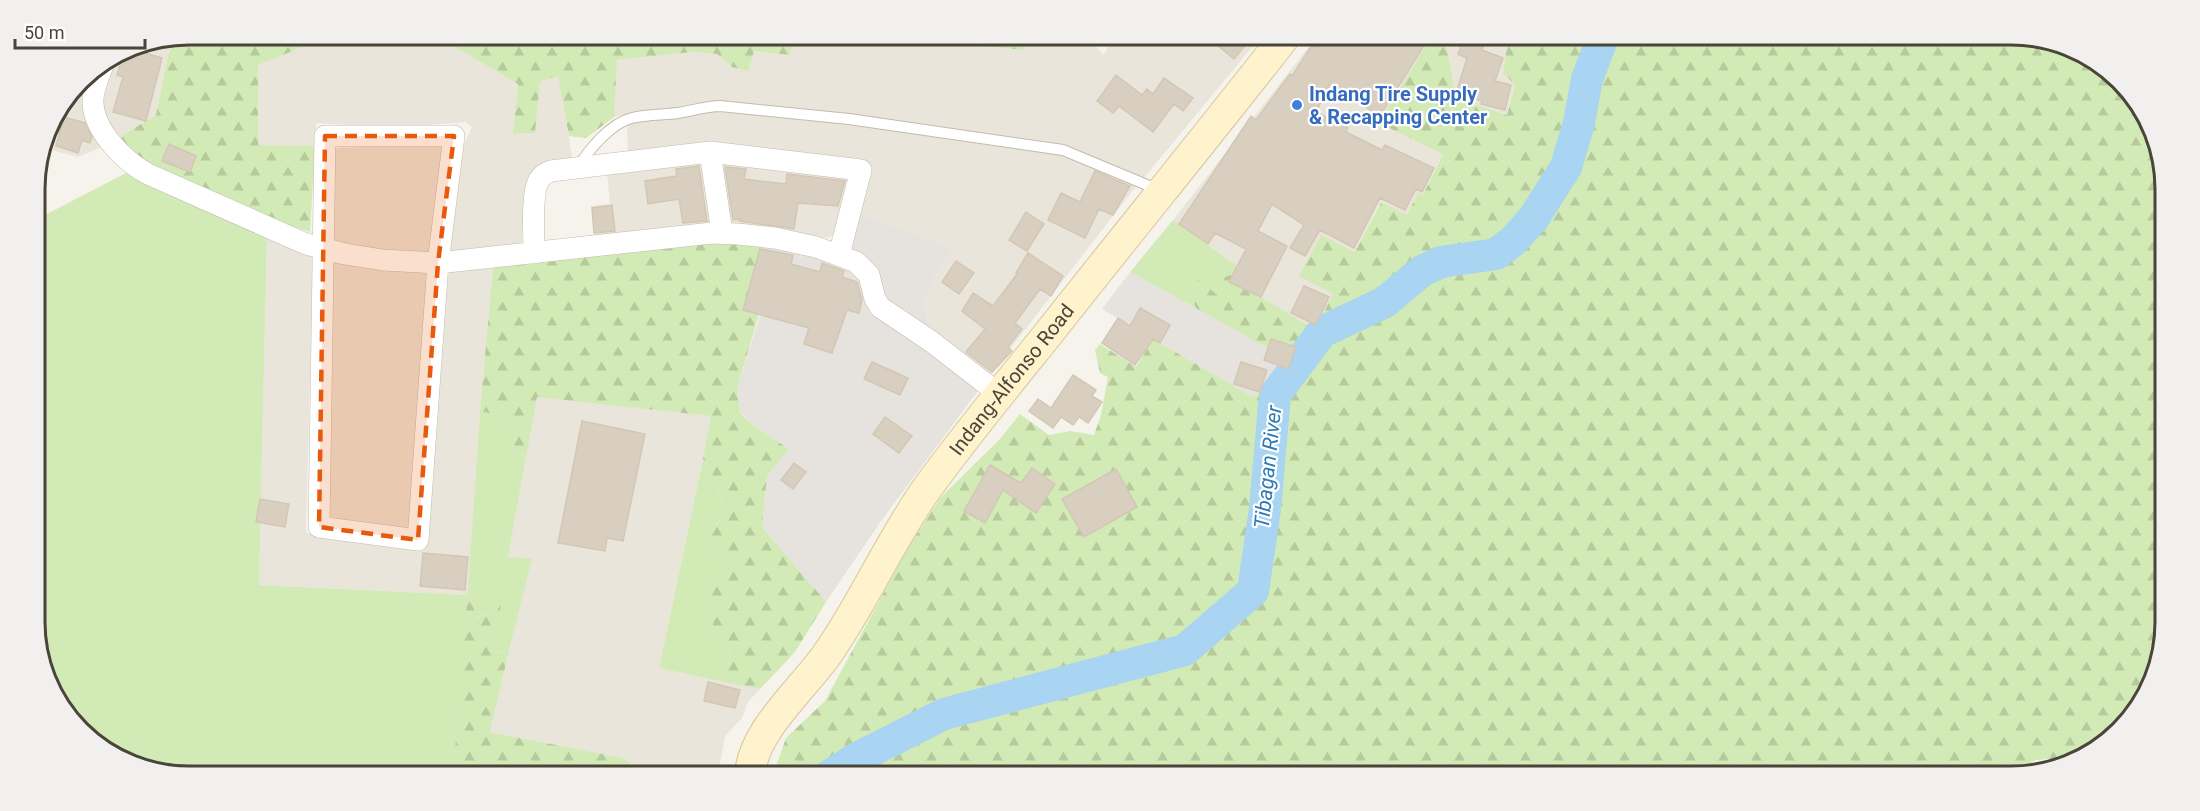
<svg xmlns="http://www.w3.org/2000/svg" width="2200" height="811" viewBox="0 0 2200 811" font-family="Roboto,sans-serif">
<defs>
<pattern id="forest-firs" width="22" height="20" patternUnits="userSpaceOnUse" patternTransform="scale(1.5)"><rect width="22" height="20" fill="#d2eab5"/><path d="M5 1l3.5 6h-7zM16 11l3.5 6h-7z" fill="#b6ca9c"/></pattern>
</defs>
<rect width="100%" height="100%" fill="#f6f3ec"/>
<path fill="#eae5da" d="M793,35H845L1024,50L1029,35H1099L1097,48L1104,55L1114,35H1262L1143,179L1064,146L714,103L679,111L647,110L614,117L616,60L693,52L717,54L732,67L753,51L790,55Z
M1318,35H1432L1380,123L1443,153L1423,195L1418,194L1407,215L1380,202L1355,252L1321,236L1334,294L1315,331L1261,297L1229,282L1237,266L1173,220Z
M1437,35H1509L1503,73L1515,84L1507,115L1456,98L1445,38Z
M397,36H436L518,84L513,134L535,133L540,82L559,76L573,163L526,187L521,250L455,255L448,246L457,197L456,191L461,151L472,127L465,122L393,128L316,123L315,146L258,145V65L313,43Z
M176,37L168,55L156,115L118,138L101,111L105,81L115,56L130,46Z
M95,68L88,119L100,148L78,157L43,148L50,121L87,73Z
M711,110L851,123L889,130L1064,154L1137,185L989,376L928,324L924,303L933,279L951,248L856,213L870,167L628,158L627,120Z
M438,144L447,152L434,246L428,255L336,244L328,233L332,151L340,148Z
M704,157L713,223L595,239L591,206L610,204L607,171Z
M721,161L852,173L834,234L830,237L821,238L730,225Z
M267,235L313,253L306,533L422,547L441,286L451,271L493,267L480,411L468,595L259,585Z
M327,258L430,274L409,531L332,523L325,516Z
M537,396L712,416L659,668L760,689L748,702L742,718L725,736L718,775L713,776H645L623,758L490,732L531,558L508,557Z"/>
<path fill="#e6e2dd" d="M856,213L952,248L933,279L924,303L928,324L989,376L881,521L826,602L762,527L767,476L789,449L756,427L740,412L737,389L760,315L743,310L762,242L845,263Z
M1130,272L1268,347L1271,339L1296,347L1300,362L1253,397L1102,309Z"/>
<path fill="#d2eab5" d="M128,172L267,235L259,585L468,595L454,761L374,776H189L140,768L73,724L37,652L35,238L43,216Z
M1173,220L1237,266L1233,274L1226,276L1216,295L1186,283L1196,308L1130,272Z
M480,411L518,420L513,448L526,458L508,557L532,558L509,651L494,652L486,632V613L474,619L468,589Z
M703,459L716,481L724,513L709,539L734,569L727,644L730,655L725,682L659,668Z"/>
<path fill="url(#forest-firs)" d="M222,34L228,36L229,34L793,35L790,55L754,51L748,71L732,67L717,54L693,52L617,60L614,117L586,138L569,136L558,76L540,82L535,133L513,134L518,84L436,36H397L313,43L258,65V145L315,146L310,232L279,222L138,159L118,138L156,115L168,55L176,37L189,35Z
M889,34H1029V35L1024,50L888,38Z
M1509,34L2011,35L2060,43L2127,87L2164,169L2157,671L2105,744L2072,757L2035,760L2015,776H770L773,775L786,738L825,701L909,546L941,497L1000,439L1020,414L1049,435L1070,431L1094,435L1101,415L1108,377L1100,373L1095,350L1100,344L1136,367L1153,339L1253,397L1300,362L1296,347L1272,339L1268,348L1196,308L1186,283L1200,280L1216,294L1215,285L1218,279L1233,274L1230,282L1261,297L1315,330L1333,294L1299,276L1321,235L1355,252L1381,202L1407,215L1418,193L1423,195L1443,154L1379,123L1432,35L1445,38L1456,98L1507,115L1515,85L1503,73Z
M720,241L762,242L743,309L759,314L737,389L740,413L756,427L789,449L767,476L762,527L826,602L795,652L760,689L725,682L730,655L727,644L718,640L704,597L734,569L709,539L724,513L716,481L703,459L711,416L537,397L526,458L513,448L518,420L480,411L493,267Z
M468,589L479,591L475,619L486,613L491,602L501,600L499,620L486,632L494,652L509,651L490,732L623,758L645,776H374L454,760Z"/>
<g fill="none" stroke-linecap="round" stroke-linejoin="round">
<path stroke="#a9d4f2" stroke-width="32" d="M829,776L857,758L944,714L1185,650L1253,591L1265,509L1275,395L1322,332L1385,302L1422,271L1441,262L1496,254L1513,241L1533,219L1566,167L1579,123L1587,79L1604,34"/>
</g>
<path fill="#d8cfc1" stroke="#d3c7b4" stroke-width="1.5" d="M1204,34H1236L1247,43L1234,59Z
M1327,34H1410L1425,44L1380,116L1330,84L1316,112L1348,128L1346,132L1382,150L1385,145L1434,168L1422,192L1416,189L1405,210L1380,198L1354,248L1320,230L1305,256L1290,248L1304,225L1272,204L1258,231L1287,246L1261,297L1229,282L1246,249L1215,233L1208,244L1179,224L1251,116L1256,120L1290,74L1292,76L1312,45L1317,48Z
M1432,34H1488L1482,50L1503,58L1495,81L1511,85L1505,110L1481,104L1482,101L1456,93L1467,58L1458,54L1461,47Z
M128,48L162,58L146,121L113,112L123,77L117,75L124,50Z
M1116,75L1142,95L1147,89L1153,94L1164,78L1193,98L1183,111L1174,104L1153,132L1119,106L1113,113L1097,101Z
M64,117L85,123L92,137L90,143L82,140L78,153L56,146Z
M169,144L196,156L190,172L162,161Z
M699,166L707,221L683,223L679,199L648,204L645,181L677,176L676,169Z
M725,167L746,169L744,179L786,184L787,174L845,181L838,206L798,203L794,229L739,221L740,219L733,220Z
M1095,171L1130,186L1113,215L1099,209L1085,238L1048,220L1061,193L1080,202Z
M612,205L615,231L594,233L592,208Z
M1026,212L1044,224L1027,251L1009,240Z
M760,249L793,255L791,264L820,272L822,263L844,271L842,277L857,282L862,300L859,313L847,310L832,353L804,344L809,328L743,310Z
M1028,253L1063,276L1051,296L1040,289L1015,323L1022,329L1008,347L1012,351L992,372L966,352L985,329L962,311L973,293L993,306L1017,274L1016,273Z
M956,261L974,273L959,294L942,282Z
M1304,286L1329,297L1316,325L1291,313Z
M1140,308L1170,325L1160,343L1153,339L1135,365L1102,343L1118,318L1130,326Z
M1271,339L1296,347L1288,369L1264,360Z
M872,362L908,378L900,395L864,379Z
M1241,362L1267,370L1260,392L1234,384Z
M1073,375L1096,390L1092,396L1102,402L1088,423L1079,417L1073,425L1061,417L1053,428L1029,411L1038,399L1051,408Z
M885,417L912,436L899,453L873,434Z
M582,421L645,434L623,541L607,538L605,551L558,543Z
M794,463L806,472L793,489L781,480Z
M990,465L1021,483L1032,468L1055,484L1036,513L1003,490L985,523L964,511Z
M1116,469L1137,507L1084,537L1062,499Z
M260,499L289,504L285,527L256,522Z
M423,553L468,557L465,590L420,586Z
M708,682L740,690L735,708L704,701Z"/>
<g fill="none" stroke-linecap="round" stroke-linejoin="round">
<g stroke="#c2bbae" stroke-width="12">
<path id="service" d="M578,168C588,150 611,123 632,118C647,114 663,115 678,113C693,111 705,106 720,106L849,119L1063,150L1159,190"/>
</g>
<g stroke="#c2bbae" stroke-width="22">
<path id="minor" d="M104,62C100,75 92,89 93,103C94,131 125,162 148,174L306,244L345,254L383,260L438,263L712,233L738,234L775,238L816,247L856,262L869,275L875,299L880,307L932,342L999,394
M325,136H454L438,263L418,540L319,527Z
M710,152L722,233
M534,253C534,237 531,193 539,180C542,175 545,173 551,171L710,152L861,170L839,255"/>
</g>
<g stroke="#d6c79b" stroke-width="32">
<g id="secondary">
<path id="s1" d="M750,776C751,732 804,688 828,653C865,600 890,540 928,487C966,435 1007,385 1048,334C1127,234 1208,135 1287,34"/>
</g>
</g>
<use href="#service" stroke="#fff" stroke-width="10"/>
<use href="#minor" stroke="#fff" stroke-width="21"/>
<use href="#secondary" stroke="#fff3cd" stroke-width="30"/>
</g>
<path fill="#e8590c" fill-opacity="0.2" stroke="#e8590c" stroke-width="4.5" stroke-dasharray="12 8" stroke-linejoin="round" d="M325,136H454L438,263L418,540L319,527Z"/>
<circle fill="#3f7fe0" stroke="#fff" stroke-width="2" cx="1297" cy="105" r="6"/>
<g text-anchor="middle" stroke-width="4.5" stroke-linejoin="round" paint-order="stroke">
<g font-size="20" font-weight="bold" fill="#366cbe" stroke="#fff" text-anchor="start">
<text x="1309" y="101">Indang Tire Supply<tspan x="1309" dy="23">&amp; Recapping Center</tspan></text>
</g>
<g font-size="20" fill="#4b4439" stroke="#fff">
<text dy="7" stroke="none"><textPath href="#s1" startOffset="478">Indang-Alfonso Road</textPath></text>
</g>
<g font-size="21" font-style="italic" fill="#2e7ab2" stroke="#fff">
<text transform="translate(1268 467) rotate(-84)" y="7">Tibagan River</text>
</g>
</g>
<path d="M0 0H2200V811H0ZM189 45H2011A144 144 0 0 1 2155 189V622A144 144 0 0 1 2011 766H189A144 144 0 0 1 45 622V189A144 144 0 0 1 189 45Z" fill="#f1f0ef" fill-rule="evenodd"/>
<path fill="none" stroke="#4b4439" stroke-width="3" d="M189 45H2011A144 144 0 0 1 2155 189V622A144 144 0 0 1 2011 766H189A144 144 0 0 1 45 622V189A144 144 0 0 1 189 45Z"/>
<path d="M15 39v9h130v-9" fill="none" stroke="#4b4439" stroke-width="3"/>
<text x="24" y="39" font-size="18" fill="#4b4439" stroke="#ffffff" stroke-width="4.5" paint-order="stroke">50 m</text>
</svg>
